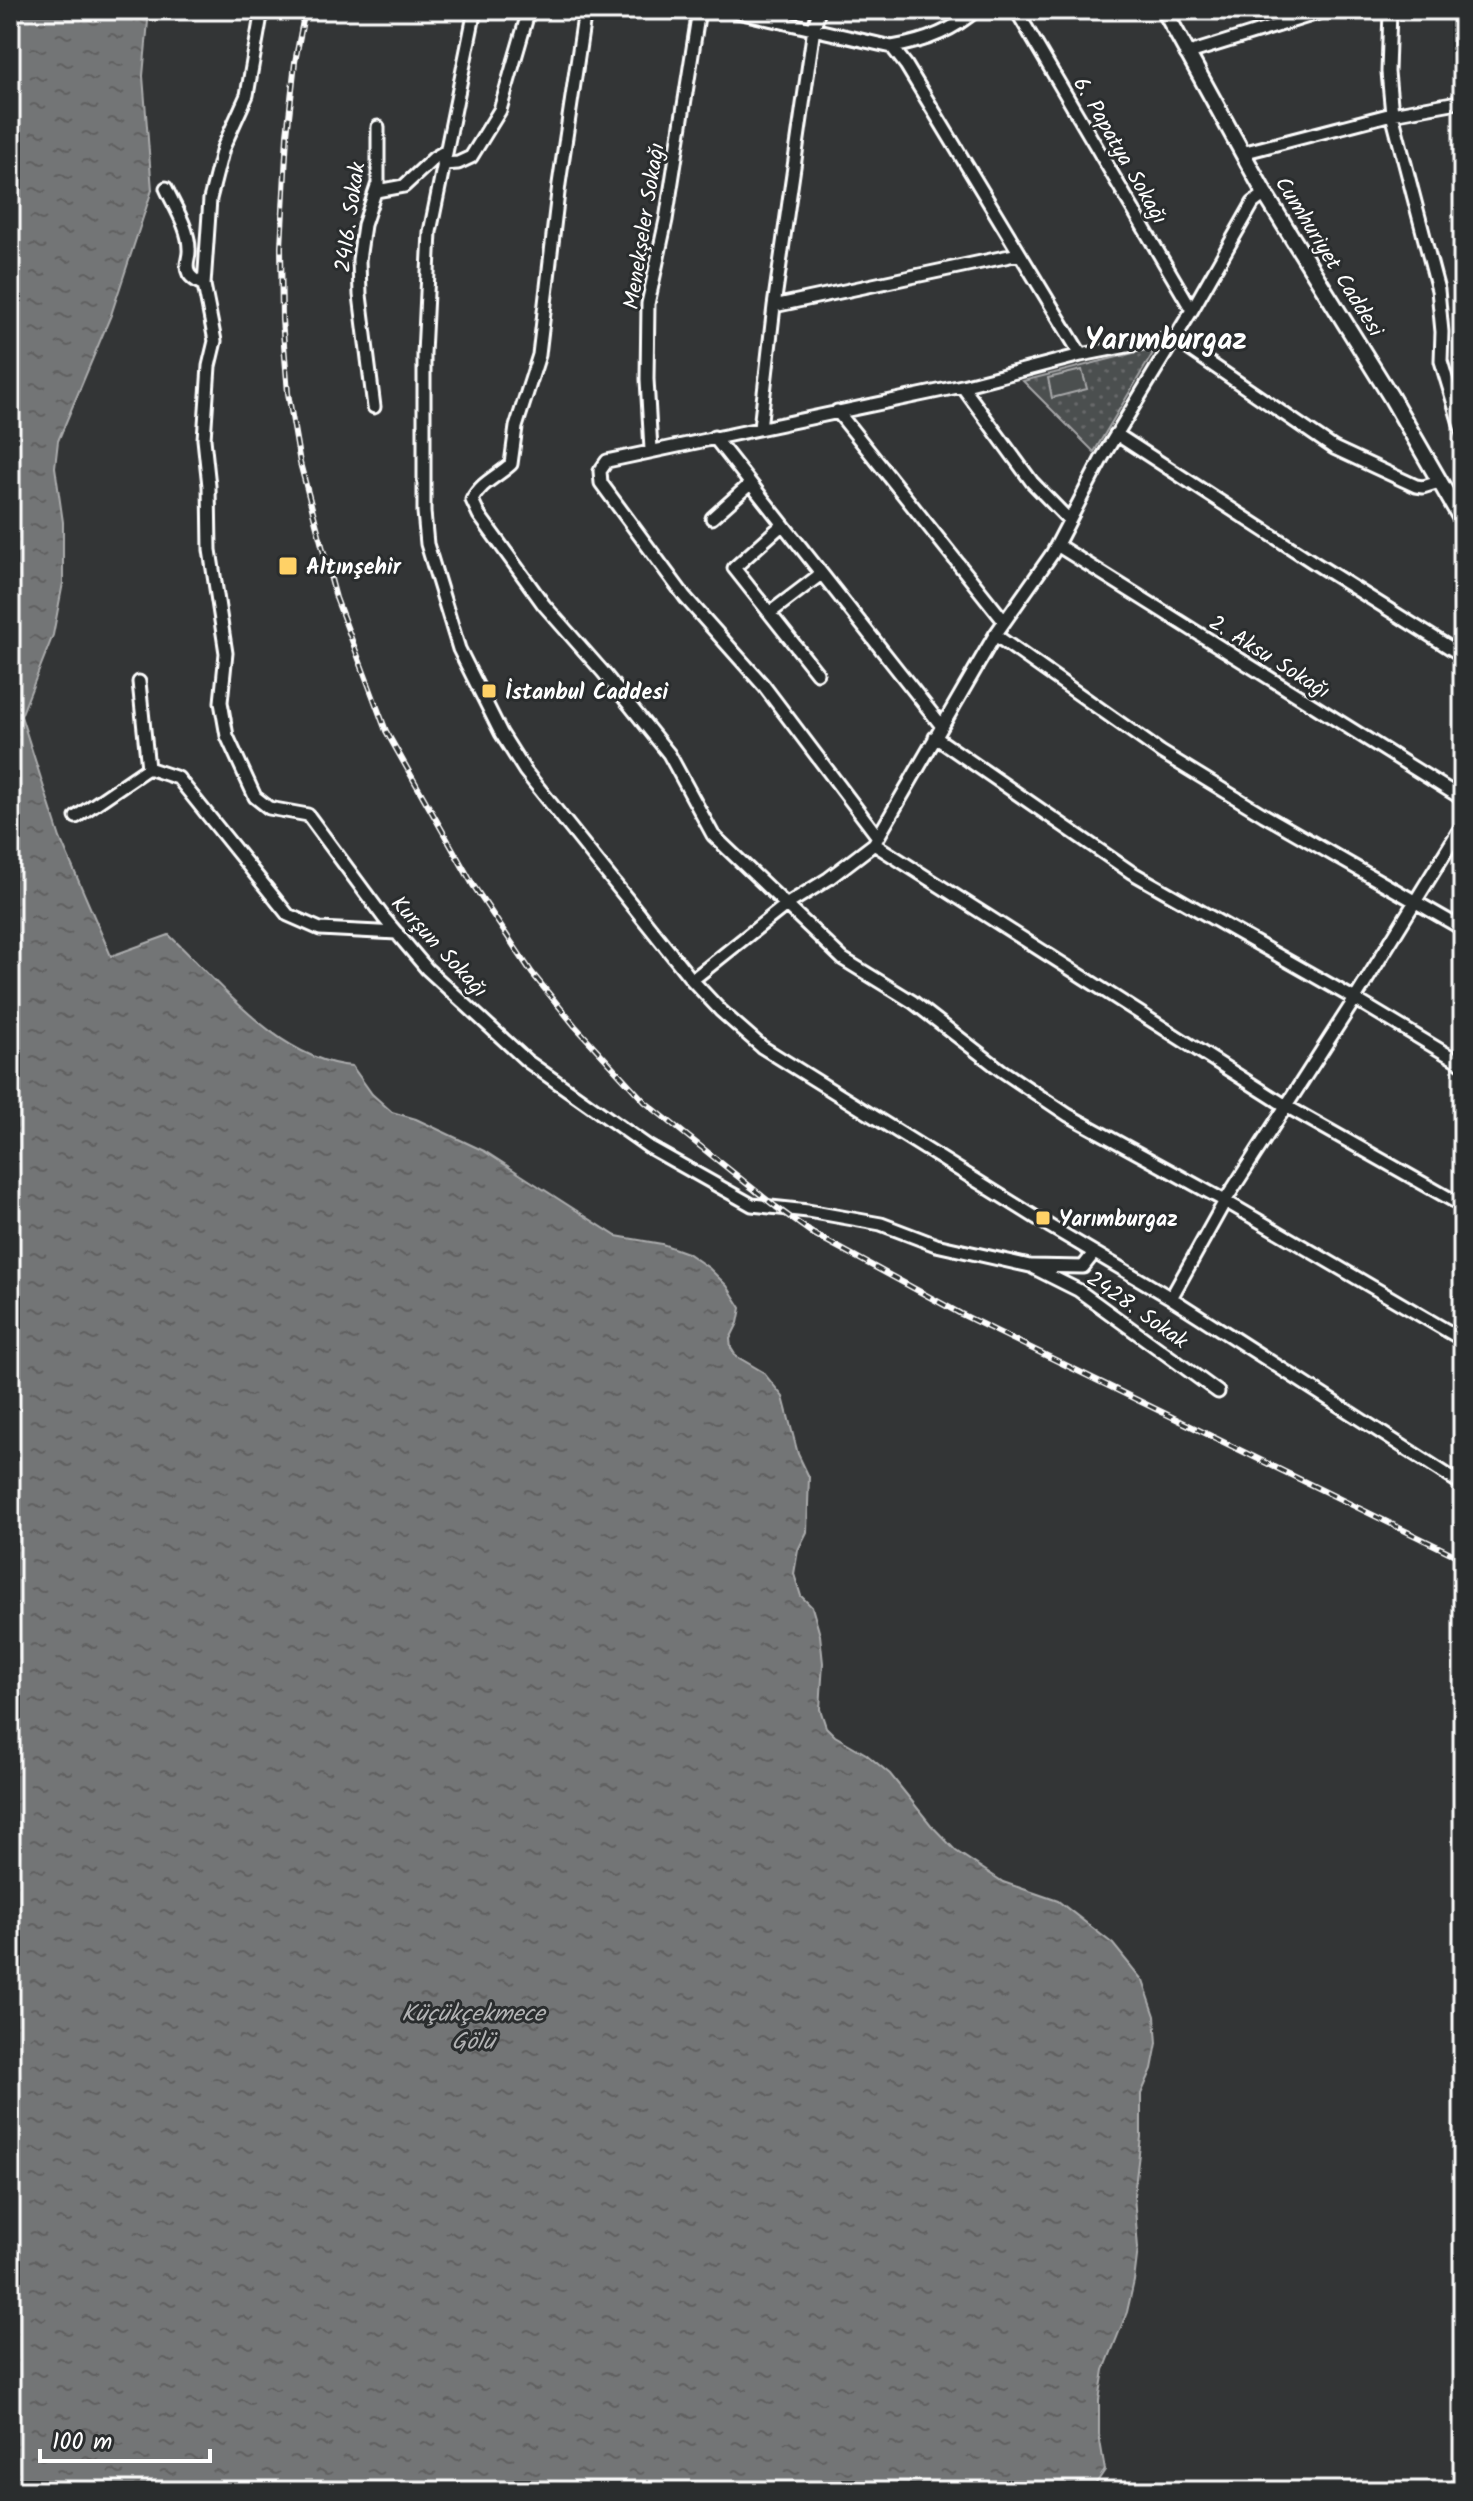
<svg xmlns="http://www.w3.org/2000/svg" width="1473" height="2501" viewBox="0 0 1473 2501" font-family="Kalam,sans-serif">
<defs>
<pattern id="green-dots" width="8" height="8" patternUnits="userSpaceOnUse" patternTransform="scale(2)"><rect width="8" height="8" fill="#4c4f50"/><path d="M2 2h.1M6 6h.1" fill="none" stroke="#67696a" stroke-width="1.8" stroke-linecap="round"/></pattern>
<pattern id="water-ripples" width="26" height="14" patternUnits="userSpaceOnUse" patternTransform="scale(2)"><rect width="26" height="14" fill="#737576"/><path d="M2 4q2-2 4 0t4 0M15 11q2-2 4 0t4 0" fill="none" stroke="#606061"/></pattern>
</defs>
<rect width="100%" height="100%" fill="#333536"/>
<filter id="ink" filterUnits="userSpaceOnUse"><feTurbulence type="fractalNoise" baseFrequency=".0125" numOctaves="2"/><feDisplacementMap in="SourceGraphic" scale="16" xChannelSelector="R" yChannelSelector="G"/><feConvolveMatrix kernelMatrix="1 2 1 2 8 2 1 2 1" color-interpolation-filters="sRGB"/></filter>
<g filter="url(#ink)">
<path fill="url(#green-dots)" stroke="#a6a7a8" stroke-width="2" d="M1145,350L1153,353L1094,452L1023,381Z"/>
<path fill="#4c4f50" stroke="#a6a7a8" stroke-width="2" d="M1082,370L1087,389L1052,398L1048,378Z"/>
<path fill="url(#water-ripples)" stroke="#abacad" stroke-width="2" d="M10,10H149L143,76L152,190L111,315L58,441L55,467L63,522V583L53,635L21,716L60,838L111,956L169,935C220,983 278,1060 352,1066L372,1094L392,1112L416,1119L484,1151L616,1236L662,1244L687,1253L709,1268L727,1286L741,1308L738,1323L730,1339L731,1348L736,1356L763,1372L783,1397L798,1454L809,1477L807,1532L798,1550L794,1574L801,1596L812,1607L820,1635L823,1663L820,1709L826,1727L835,1736L866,1754L890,1774L931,1825L956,1851L1003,1882L1058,1901L1113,1944L1143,1981L1155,2016L1157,2043L1152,2069L1141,2094V2137L1134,2195L1138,2248L1134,2281L1127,2312L1104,2370L1099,2400V2435L1105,2470L1091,2491H10Z"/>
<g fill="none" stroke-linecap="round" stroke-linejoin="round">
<g stroke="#fff" stroke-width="17">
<path id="minor" d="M262,10L247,95L223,148L210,199L204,285L215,341L209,366L204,439L209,486L210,550L226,653L221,702L227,736L255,797L269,808L308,815L384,918L427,969L527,1061L649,1147L752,1205L808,1211L881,1224L936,1245L1030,1266L1083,1267L1094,1253
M475,10L430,232L424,354V512L427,544L459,649L501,733L525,771L692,980L720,1010L762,1047L1051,1227L1171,1298L1463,1485
M585,10L559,184L539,355L516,427L511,464C497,477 481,482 472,500L479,515L544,605L603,672L669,754L713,835L843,959L913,1002L1001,1070L1068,1115L1225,1201L1463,1340
M729,10L892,47L906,65L1081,355
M1016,10L1192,310
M1390,10L1388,72L1392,114L1438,290L1442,332L1441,361L1463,434
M892,47C922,42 953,31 976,10
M1186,54L1328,10
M1242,153L1392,114L1463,101
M443,164L458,163L471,157L500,110L529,10
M166,188C174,206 189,228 189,249C190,258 184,264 189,274C193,280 198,282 204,285
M377,191L404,186L434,158L446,151
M774,306L1019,254
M962,386L1032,482L1069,520
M374,407L360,295L359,260L364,225L378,183V127
M837,411L1004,621
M760,428L774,306L814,28L819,10
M1116,434L1313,562L1463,656
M714,437L941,725
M651,450L647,379L648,304L666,220L699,10
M712,518L750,484
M782,525L734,568L817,673
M1057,545L1463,799
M771,612L821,574
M995,635L1161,752L1264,815L1463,929
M139,682L148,768
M935,737L1131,872L1355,999L1463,1064
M76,817L148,768L178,778L288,915L320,929L397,933
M878,837L764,686L685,597L601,483L600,471L607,461L962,386L1081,355L1168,338H1173L1334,448L1416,486L1423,487L1439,482
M874,844L1286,1106L1463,1206
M692,980L786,905L828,879L874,844L995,635L1052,554L1102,458L1192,310L1253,203L1265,194
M1034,1268L1078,1290L1218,1392
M1171,1298L1225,1201L1355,999L1463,824"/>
</g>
<g stroke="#fff" stroke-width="20">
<path id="major" d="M1164,10L1265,194L1391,397L1463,522"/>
</g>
<use href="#minor" stroke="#2a2d2e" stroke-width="11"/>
<use href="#major" stroke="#2a2d2e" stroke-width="14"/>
<g stroke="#fff" stroke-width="6">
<path id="rail" d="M305,10L295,62L287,135L281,247L282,320L288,393L300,463L336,598L386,731L473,885L532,973L575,1026L645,1102L776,1207L812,1233L961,1314L1463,1559"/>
</g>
<use href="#rail" stroke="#2a2d2e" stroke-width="3" stroke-dasharray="9" stroke-linecap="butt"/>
</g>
</g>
<g fill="#ffd166" stroke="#2a2d2e" stroke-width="3">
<rect x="278" y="556" width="20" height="20" rx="4"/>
<rect x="481" y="683" width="16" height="16" rx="4"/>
<rect x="1035" y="1210" width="16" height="16" rx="4"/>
</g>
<g text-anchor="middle" stroke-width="6" stroke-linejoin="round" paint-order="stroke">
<g font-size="22" fill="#fff" stroke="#2a2d2e">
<text transform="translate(1121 150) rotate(60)" y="8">6. Papatya Sokağı</text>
<text transform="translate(349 217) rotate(-82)" y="8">2416. Sokak</text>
<text transform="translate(643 226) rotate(-81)" y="8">Menekşeler Sokağı</text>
<text transform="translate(1330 256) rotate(58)" y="8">Cumhuriyet Caddesi</text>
<text transform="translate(1270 656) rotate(32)" y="8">2. Aksu Sokağı</text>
<text transform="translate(440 946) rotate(47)" y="8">Kurşun Sokağı</text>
<text transform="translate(1138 1309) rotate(35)" y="8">2428. Sokak</text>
</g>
<g font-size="22" font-weight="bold" fill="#fff" stroke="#2a2d2e" text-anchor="start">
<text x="306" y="574">Altınşehir</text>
<text x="505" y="699">İstanbul Caddesi</text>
<text x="1059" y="1226">Yarımburgaz</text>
</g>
<g font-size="24" font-style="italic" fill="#b2b3b4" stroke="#2a2d2e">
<text x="473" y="2021">Küçükçekmece<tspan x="473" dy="28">Gölü</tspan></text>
</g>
<g font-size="30" font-weight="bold" fill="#fff" stroke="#2a2d2e">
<text x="1166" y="349">Yarımburgaz</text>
</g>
</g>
<rect width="1473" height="2501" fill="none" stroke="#2a2d2e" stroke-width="40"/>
<rect x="20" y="20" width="1433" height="2461" fill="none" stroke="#fff" stroke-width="3" filter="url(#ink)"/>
<path d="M40 2449v12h170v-12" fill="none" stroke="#ffffff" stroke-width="4"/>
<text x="52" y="2449" font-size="24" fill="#ffffff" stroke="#2a2d2e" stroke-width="6" paint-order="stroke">100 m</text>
</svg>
